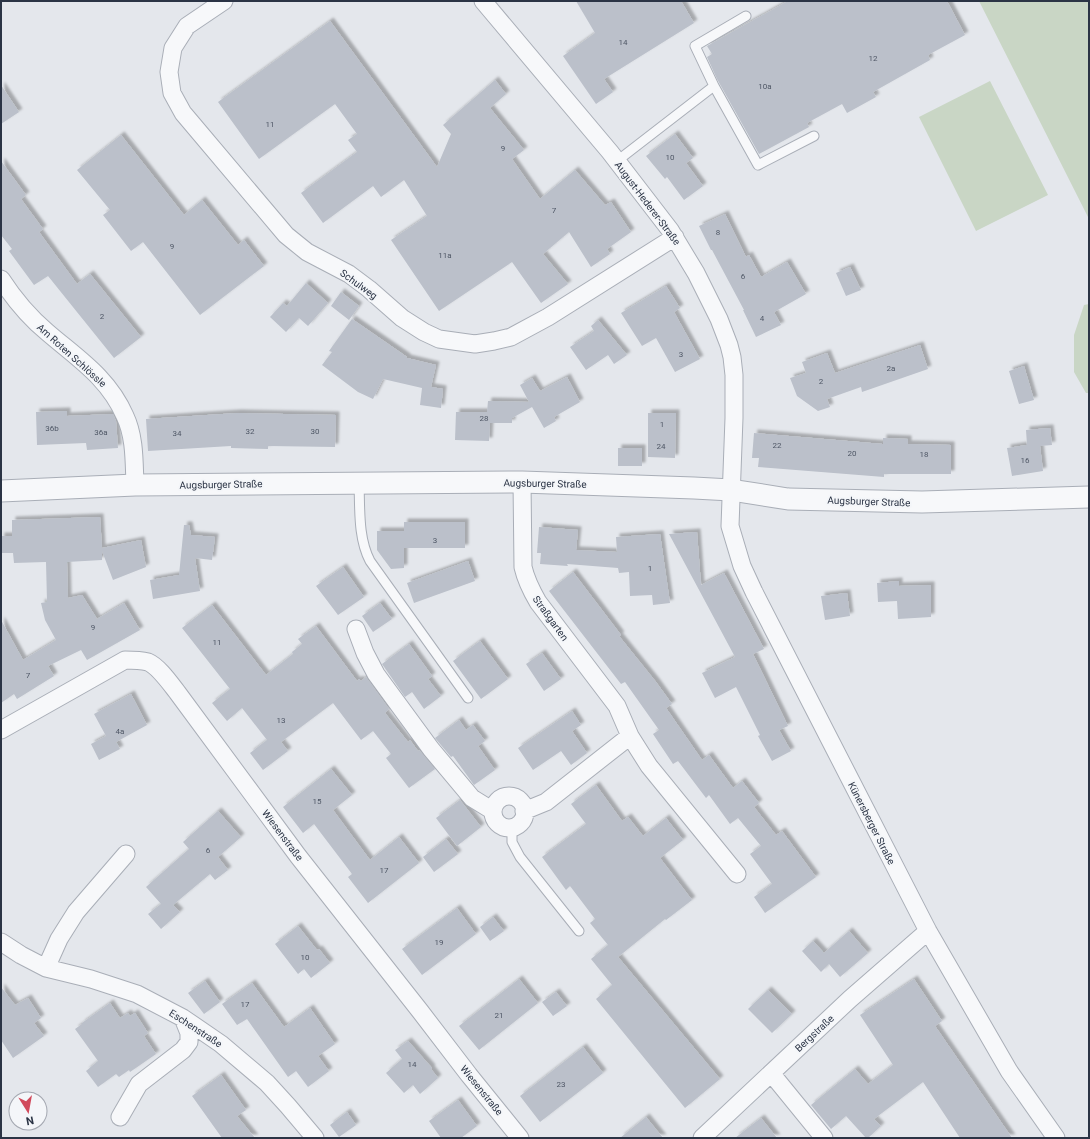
<svg xmlns="http://www.w3.org/2000/svg" width="1090" height="1139" viewBox="0 0 1090 1139" font-family="Roboto,sans-serif">
<defs>
<filter id="shadow"><feDropShadow dx="3.5" dy="-3.5" stdDeviation="1" flood-color="#0004"/></filter>
</defs>
<rect width="100%" height="100%" fill="#e4e7ec"/>
<path fill="#c9d6c5" d="M979,1H1089V219Z
M990,81L1048,195L976,231L919,117Z
M1089,304V393H1086L1074,372V335L1084,305Z"/>
<path fill="#bbc0ca" filter="url(#shadow)" d="M576,1H681L694,23L604,79L613,92L596,104L563,56L595,33Z
M788,1H947L965,35L928,55L930,60L873,92L876,97L847,113L842,104L807,123L809,127L759,154L717,79L707,57L712,54L707,46Z
M330,21L437,167L451,134L443,125L495,80L506,94L490,108L524,150L512,159L540,199L575,170L605,205L611,202L631,232L607,249L610,254L591,267L569,232L543,254L568,284L541,303L512,262L439,311L391,240L427,216L404,180L381,197L373,186L323,223L301,193L357,152L348,140L357,134L335,104L259,159L218,102Z
M1,85L19,112L1,124Z
M675,134L693,158L686,163L703,186L684,200L667,177L665,179L646,156Z
M121,135L184,215L202,200L238,245L244,240L264,266L200,315L143,242L131,251L103,215L110,210L77,170Z
M1,161L26,195L21,199L43,229L39,232L77,284L90,274L141,337L114,358L48,276L34,285L9,251L12,249L1,235Z
M725,214L746,257L749,255L761,277L787,262L806,294L774,312L781,325L756,337L743,310H744L712,250H711L699,226Z
M850,267L861,290L846,296L836,273Z
M306,283L328,303L308,326L299,318L286,332L270,317L283,303L287,306Z
M666,286L680,308L674,312L700,359L675,372L656,338L642,346L621,313Z
M341,292L359,306L349,320L331,306Z
M352,319L407,357V358L436,365L431,387L443,389L441,408L420,405L422,388L383,379L373,399L358,392L322,365L332,352L329,351Z
M598,320L627,355L614,364L608,355L586,370L570,347L594,331L591,326Z
M920,345L928,369L862,392L861,387L827,399L830,407L818,411L797,396L790,378L806,373L802,362L827,353L835,373Z
M1024,366L1034,400L1019,404L1009,371Z
M567,377L580,402L554,417L556,421L544,428L532,407L512,418V423H490L489,441L455,440L456,412H487L488,401L529,402L520,385L532,378L540,391Z
M67,411V416L113,414L116,421L118,448L87,450L86,443L37,445L36,412Z
M238,413L336,415L335,447L268,446V449L231,448V446L148,451L146,419Z
M648,413H676L675,458L648,457Z
M1050,428L1052,445L1040,446L1043,471L1012,476L1007,448L1027,445L1026,430Z
M754,433L883,444V438L908,439V444L951,445V474H884V477L758,467L759,458H752Z
M618,448H642V466H618Z
M100,517L102,548L141,540L146,567L113,580L102,551V560L67,562L68,598L82,595L97,619L124,603L140,630L87,660L81,650L48,666L54,676L17,699L14,694L1,703V620L23,660L56,640L45,620L41,603L47,602L46,562L14,563L13,553H1V536H12V520Z
M404,522H465V548H404V568L391,569L377,550V531H404Z
M184,525H189L191,535L215,537L212,560L195,558L200,591L153,599L150,580L179,575Z
M539,527L578,530L576,550L617,552L616,537L660,534L670,603L653,605L652,595L630,596L629,572L619,573L618,568L567,564L568,566L540,564L541,553H537Z
M697,532L701,585L724,573L764,649L753,654L788,726L779,730L791,751L772,761L758,736L760,735L736,687L715,698L702,673L735,657L669,534Z
M468,561L475,581L414,603L407,583Z
M343,567L364,597L338,615L316,586Z
M573,572L621,635L619,636L656,682L672,704L666,708L702,760L709,755L733,788L742,781L759,803L754,807L776,835L782,831L816,877L765,913L754,897L772,884L750,854L761,846L738,818L730,824L709,795L706,798L678,761L673,764L653,734L659,730L625,682L621,684L549,591Z
M899,581V586L931,585V617L898,619L897,601L878,602L877,583Z
M847,593L850,616L825,620L821,596Z
M380,603L392,619L373,632L362,616Z
M212,605L266,675L293,654L292,652L302,644L298,639L316,626L357,681L359,679L361,681L366,677L389,709L385,713L408,742L410,740L418,751L419,750L435,769L409,788L386,758L391,754L373,731L361,740L333,703L281,742L288,751L263,770L250,753L267,740L242,708L227,721L212,703L230,689L182,628Z
M480,641L508,679L481,699L453,661Z
M409,644L432,676L428,679L441,696L424,709L412,692L405,697L382,664Z
M542,653L561,679L544,691L526,664Z
M131,694L147,725L116,742L120,749L99,760L91,744L106,736L94,714Z
M572,711L581,725L572,731L587,753L571,765L561,751L533,770L518,748Z
M459,720L466,730L473,725L485,741L478,746L495,770L474,785L453,756L451,757L435,738Z
M331,769L352,795L333,810L370,860L399,837L419,863L368,903L348,877L352,874L314,824L303,833L283,807Z
M596,785L622,821L628,817L643,836L666,818L683,840L660,858L692,900L666,920L665,919L618,957L720,1079L685,1108L596,999L612,985L591,959L608,945L590,923L595,919L570,886L566,890L542,857L586,824L571,804Z
M460,800L481,827L457,846L436,818Z
M218,811L241,837L218,857L228,870L215,880L210,874L173,905L180,912L161,929L148,914L161,904L146,887L189,849L183,842Z
M446,839L458,854L434,872L423,857Z
M457,908L476,934L422,975L402,949Z
M493,917L504,931L490,941L480,927Z
M298,926L317,950L319,949L330,963L311,978L304,969L298,974L275,944Z
M849,931L868,953L840,977L829,964L821,972L802,951L813,941L824,953Z
M519,979L538,1003L479,1050L459,1026Z
M914,979L942,1021L935,1026L1012,1138H960L923,1082L874,1119L881,1126L868,1138H866L846,1116L831,1129L811,1105L855,1069L868,1084L893,1065L860,1015Z
M205,981L220,1002L204,1014L188,993Z
M252,983L284,1027L310,1008L335,1044L318,1056L329,1071L308,1087L296,1071L288,1077L247,1019L237,1025L222,1004Z
M1,987L15,1005L28,998L41,1018L34,1023L44,1036L13,1058L1,1040Z
M768,990L792,1014L772,1033L748,1009Z
M556,992L567,1006L553,1016L542,1002Z
M110,1003L120,1018L128,1013L130,1016L135,1013L148,1033L144,1036L156,1054L130,1072L129,1070L119,1077L116,1074L98,1087L86,1071L98,1061L75,1029L82,1024V1023Z
M408,1041L432,1068L431,1069L438,1078L420,1094L413,1085L404,1093L386,1073L402,1059L395,1050Z
M583,1047L603,1073L540,1122L520,1096Z
M221,1075L246,1110L237,1116L255,1138H222L192,1096Z
M458,1100L477,1126L461,1138H441L429,1121Z
M347,1112L356,1125L339,1137L330,1125Z
M646,1117L663,1138H620Z
M761,1118L777,1138H735Z"/>
<g fill="none" stroke-linecap="round" stroke-linejoin="round">
<g stroke="#a9aeb7" stroke-width="11">
<path id="service" d="M714,86L758,165L814,136
M617,161L714,86L695,46L746,16
M359,483C360,509 358,538 370,561L468,698
M512,827V842L520,857L579,931"/>
</g>
<g stroke="#a9aeb7" stroke-width="19">
<path id="minor" d="M224,1L187,26L173,48L169,72L172,93L183,113L286,235L307,252L349,274L369,289L402,318L424,332L439,339L475,344L494,341L511,337L548,317L675,237
M483,1L610,152L670,230L696,273L719,319L729,345L732,357L734,375V418L730,526L742,566L754,592L928,931L1009,1071L1056,1138
M1,279C14,299 29,317 47,332C77,358 108,377 125,416C135,437 134,462 135,485
M522,482L523,567C526,580 531,590 538,602L617,706L630,736L649,766L737,874
M356,629L365,653L376,674L431,749L472,798L493,811
M1,730L125,660C132,660 140,660 148,662C158,666 170,683 177,692L298,856L420,1011L469,1075L520,1138
M493 812a16 16 0 1 1 32 0a16 16 0 1 1-32 0Z
M524,811L546,802L630,736
M1,942L21,955L46,968L91,979L137,994L183,1018L221,1044L267,1083L288,1106L315,1138
M46,968L59,939L76,912L126,854
M771,1073L824,1138
M120,1117L139,1084L183,1050L189,1042V1033L183,1018
M702,1138L850,999L928,931"/>
</g>
<g stroke="#a9aeb7" stroke-width="23">
<path id="tertiary" d="M1,491L135,485L522,482L694,488L731,490L788,499L922,502L1089,497"/>
</g>
<use href="#service" stroke="#f7f8fa" stroke-width="9"/>
<use href="#minor" stroke="#f7f8fa" stroke-width="17"/>
<use href="#tertiary" stroke="#f7f8fa" stroke-width="21"/>
</g>
<g text-anchor="middle" stroke-width="4" stroke-linejoin="round" paint-order="stroke">
<g font-size="8" fill="#4f5766">
<text x="623" y="45">14</text>
<text x="873" y="61">12</text>
<text x="765" y="89">10a</text>
<text x="270" y="127">11</text>
<text x="503" y="151">9</text>
<text x="670" y="160">10</text>
<text x="554" y="213">7</text>
<text x="718" y="235">8</text>
<text x="172" y="249">9</text>
<text x="445" y="258">11a</text>
<text x="743" y="279">6</text>
<text x="102" y="319">2</text>
<text x="762" y="321">4</text>
<text x="681" y="357">3</text>
<text x="891" y="371">2a</text>
<text x="821" y="384">2</text>
<text x="484" y="421">28</text>
<text x="662" y="427">1</text>
<text x="52" y="431">36b</text>
<text x="250" y="434">32</text>
<text x="315" y="434">30</text>
<text x="101" y="435">36a</text>
<text x="177" y="436">34</text>
<text x="777" y="448">22</text>
<text x="661" y="449">24</text>
<text x="852" y="456">20</text>
<text x="924" y="457">18</text>
<text x="1025" y="463">16</text>
<text x="435" y="543">3</text>
<text x="650" y="571">1</text>
<text x="93" y="630">9</text>
<text x="217" y="645">11</text>
<text x="28" y="678">7</text>
<text x="281" y="723">13</text>
<text x="120" y="734">4a</text>
<text x="317" y="804">15</text>
<text x="208" y="853">6</text>
<text x="384" y="873">17</text>
<text x="439" y="945">19</text>
<text x="305" y="960">10</text>
<text x="245" y="1007">17</text>
<text x="499" y="1018">21</text>
<text x="412" y="1067">14</text>
<text x="561" y="1087">23</text>
</g>
<g font-size="10" fill="#2b3445" stroke="#f4f6f9">
<text transform="translate(648 203) rotate(53)" y="4">August-Hederer-Straße</text>
<text transform="translate(359 284) rotate(36)" y="4">Schulweg</text>
<text transform="translate(72 355) rotate(42)" y="4">Am Roten Schlössle</text>
<text transform="translate(545 483) rotate(1)" y="4">Augsburger Straße</text>
<text transform="translate(221 484) rotate(-1)" y="4">Augsburger Straße</text>
<text transform="translate(869 501) rotate(2)" y="4">Augsburger Straße</text>
<text transform="translate(551 618) rotate(54)" y="4">Straßgarten</text>
<text transform="translate(872 823) rotate(63)" y="4">Künersberger Straße</text>
<text transform="translate(283 835) rotate(53)" y="4">Wiesenstraße</text>
<text transform="translate(196 1028) rotate(33)" y="4">Eschenstraße</text>
<text transform="translate(814 1033) rotate(-43)" y="4">Bergstraße</text>
<text transform="translate(482 1090) rotate(51)" y="4">Wiesenstraße</text>
</g>
</g>
<rect width="1090" height="1139" fill="none" stroke="#2b3445" stroke-width="4"/>
<g transform="translate(28 1111) rotate(169)"><circle r="19" fill="#f4f6f9" stroke="#a4a8b1"/>
<path d="M0-3L7 15L0 10L-7 15Z" fill="#d1495b"/>
<text y="-6" font-size="11" font-weight="bold" text-anchor="middle" fill="#2b3445">N</text>
</g>
</svg>
